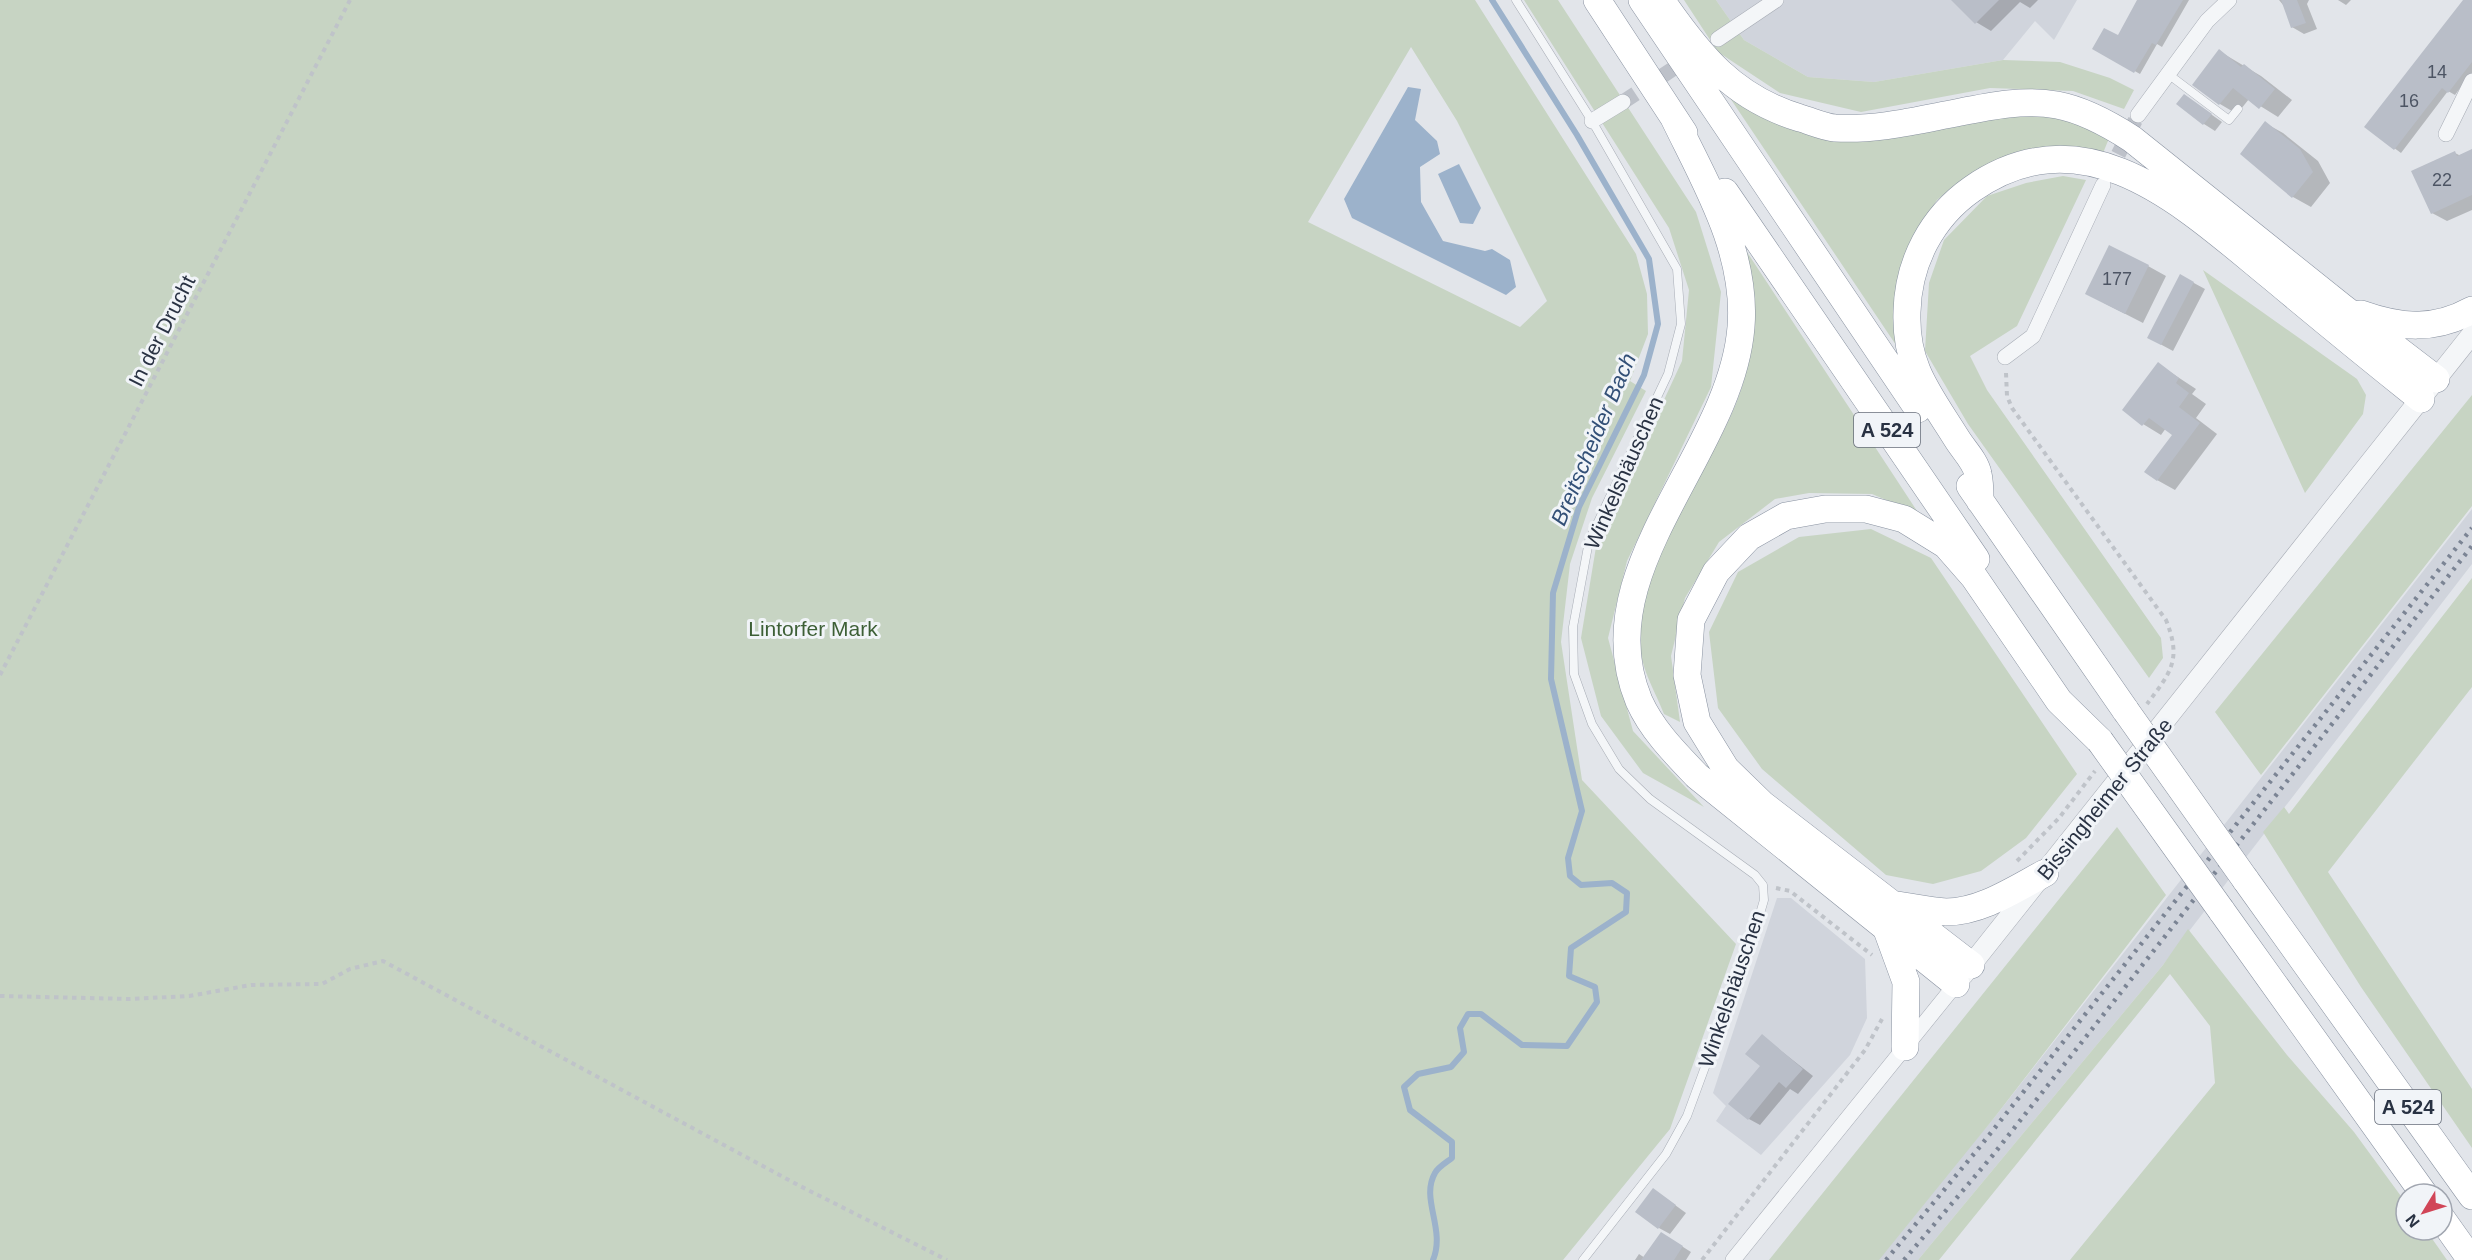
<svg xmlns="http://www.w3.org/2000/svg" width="2472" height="1260" viewBox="0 0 2472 1260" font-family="Arial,sans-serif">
<rect width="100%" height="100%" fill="#e2e5ea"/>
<path fill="#d0d4dc" d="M1716,0H2077L2054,40L2035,21L2003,60L1874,82L1808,77L1744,40Z
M2472,509V564L2163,965L1918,1260H1874L1994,1118Z
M1777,898H1791L1865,959L1867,1018L1850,1055L1761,1155L1716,1121L1726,1106L1713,1093Z"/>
<path fill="#c7d4c3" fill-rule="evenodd" d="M0,0H1475L1636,254L1647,294L1648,334L1630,381L1646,391L1592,498L1570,564L1561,642L1582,780L1736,944L1670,1129L1563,1260H0ZM1411,47L1457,121L1547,301L1520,327L1308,222Z
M1524,0H1558L1696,212L1721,292L1711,387L1627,561L1608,638L1633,731L1704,807L1643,773L1601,716L1581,638L1596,547L1682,361L1689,290L1669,228Z
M1684,0H1716L1744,40L1808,77L1874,82L2003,60L2060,62L2110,78L2134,90L2124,109L2073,91L1990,88L1861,112L1780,93L1718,52Z
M1730,98L1797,129L2000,112L2063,115L2110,136L2103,153L1960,181L1937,200L1915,235L1900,276L1896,345Z
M2063,176L2086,180L2017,326L1970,356L1987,390L2161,638L2163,658L2149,678L1968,424L1925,351L1929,283L1944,240L1987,196L2026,183Z
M1745,249L1919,514L1872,494L1809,493L1775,499L1719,542L1685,598L1671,656L1680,722L1664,714C1657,696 1646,677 1642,659C1623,561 1719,470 1744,380C1757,337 1750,293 1745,249Z
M2203,270L2357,379L2366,395L2363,414L2305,493Z
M2472,395V506L2261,775L2215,712Z
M1871,529L1931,558L2077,774L2026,838L1981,871L1933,884L1886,875L1762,769L1718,708L1709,632L1738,572L1799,537Z
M2472,578V687L2328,872L2472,1089V1148L2361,987L2263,832L2284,807L2289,814Z
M2117,827L2166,895L1994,1118L1879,1260H1769Z
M2188,929L2287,1055L2354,1132L2406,1203V1230H2426L2447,1260H2070L2215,1083L2210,1026L2170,974L1939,1260H1918L2163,965Z"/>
<path fill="#9cb2cb" d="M1408,87L1421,89L1415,120L1437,141L1440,154L1420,167L1421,202L1443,241L1485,251L1492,249L1510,260L1516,287L1506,295L1352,218L1344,199Z
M1459,164L1481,208L1473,224L1460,223L1438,174Z"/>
<path fill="#0003" d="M1965,0H2038L2030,8L2020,2L1991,31L1976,22Z
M2139,0H2189L2162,47L2157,44L2140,74L2094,48L2118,37Z
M2279,0H2309L2307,4L2317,29L2304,34L2292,27L2284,6Z
M2338,0H2351L2346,5Z
M2466,0H2472V79L2465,81L2455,95L2448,91L2401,153L2366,127Z
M2219,51L2261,76L2292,100L2278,117L2249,99L2237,114L2220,104Z
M2185,96L2222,122L2215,131L2204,124Z
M2265,123L2283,133L2318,161L2330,183L2311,207L2293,197L2242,154Z
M2472,151V210L2447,221L2432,213L2455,153L2461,156Z
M2148,266L2166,276L2143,323L2104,303Z
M2181,276L2205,289L2173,351L2160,344Z
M2158,364L2196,389L2192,394L2206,404L2196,418L2217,434L2175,490L2157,480L2174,435L2166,428L2161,435L2143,424Z
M1762,1036L1813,1076L1798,1094L1790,1089L1760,1125L1749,1119L1762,1066Z
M1664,1197L1686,1213L1670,1234L1659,1228Z
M1672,1240L1691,1252L1686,1260H1635L1639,1254L1645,1258Z"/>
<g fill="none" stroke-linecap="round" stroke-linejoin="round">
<path stroke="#9cb2cb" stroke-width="6" d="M1433,1260C1446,1229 1420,1199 1435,1173C1438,1167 1447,1162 1452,1158V1142L1410,1110L1404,1087L1418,1074L1451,1067L1464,1052L1460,1028L1468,1014H1481L1522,1045L1567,1046L1597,1002L1595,987L1569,976L1571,948L1626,912L1627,893L1612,883L1581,885L1570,876L1568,858L1582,811L1551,679L1553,593L1579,507L1644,375L1658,324L1649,259L1577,135L1492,0"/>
</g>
<path fill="#b9bec8" d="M1951,0H1999L1975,24Z
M2137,0H2183L2156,45L2152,43L2134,73L2092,49L2104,28L2118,35Z
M2281,0H2297L2306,23L2291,28Z
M2463,0H2472V62L2448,93L2442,88L2394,150L2364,127Z
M2219,49L2241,67L2244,64L2275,89L2259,109L2233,88L2219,105L2192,85Z
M2184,94L2212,114L2203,125L2176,104Z
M2265,121L2300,149L2313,172L2292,198L2240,154Z
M2472,149V195L2431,214L2411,171L2455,151L2457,156Z
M2109,245L2149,265L2125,314L2085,294Z
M2180,274L2194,282L2161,345L2147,338Z
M2158,362L2179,378L2176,383L2189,393L2179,407L2200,423L2157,481L2144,472L2172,435L2149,418L2142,426L2122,410Z
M1762,1034L1803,1069L1786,1088L1779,1082L1748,1120L1728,1104L1760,1066L1745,1054Z
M1653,1188L1676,1205L1658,1229L1635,1212Z
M1661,1232L1683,1246L1674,1260H1641Z"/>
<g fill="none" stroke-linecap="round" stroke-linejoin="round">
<path stroke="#bdc1c9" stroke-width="15" stroke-dasharray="15 8" stroke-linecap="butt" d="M1623,102L1688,59
M2108,175L2138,115"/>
<g stroke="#a7acb5" stroke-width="9">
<path id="service" d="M1516,0L1592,121L1677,269L1681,324L1668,374L1589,541L1573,627L1574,674L1592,724L1619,769L1650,799L1755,875L1763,885L1764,900L1754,934L1687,1116L1666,1154L1583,1260
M2168,74L2229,120L2238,109"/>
</g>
<g stroke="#a7acb5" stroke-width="16">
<path id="minor" d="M1718,39L1776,0
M2138,115L2207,21L2229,0
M1592,121L1623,102
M2446,134L2472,81
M2005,357L2033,336L2103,185
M1733,1260L1956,984"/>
</g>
<g stroke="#a7acb5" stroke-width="21">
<path id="tertiary" d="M1963,975L2472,334"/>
</g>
<g stroke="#8992a1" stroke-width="28">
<path id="motorway" d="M1597,0L1684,133
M1642,0L1918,409
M1661,0C1699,55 1733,98 1800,118C1811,121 1824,127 1835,128C1871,130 1905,123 1940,116C1978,109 2018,98 2057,105C2084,110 2109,124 2132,139L2342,307L2436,379
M1674,118C1706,184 1747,252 1741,327C1731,455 1584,570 1639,701C1652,730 1675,753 1697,776L1956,984
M1725,192L1976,559
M2361,314C2400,328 2434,331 2472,310
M1970,486L2126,711
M1980,501C1980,492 1980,482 1978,474C1976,462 1963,449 1957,439C1929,394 1905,367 1907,312C1908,262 1932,217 1972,189C2087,109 2187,208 2273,278C2322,319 2371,359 2421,399
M2245,879L2472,1196
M1896,905C1912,907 1929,911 1946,912C1981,912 2015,889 2045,873
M2221,910L2424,1194
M1887,930L1906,982L1905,1047
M1971,965L1762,804L1726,769L1697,722L1687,675L1691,620L1716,572L1749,537L1786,516L1825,509H1866L1904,519L1946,545L1974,577L2059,701L2100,741
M2442,1219L2471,1260"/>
</g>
<path stroke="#bfc3c9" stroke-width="4" stroke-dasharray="4.5 4.5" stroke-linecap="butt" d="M2006,373L2007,396L2012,408L2166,620C2182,660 2171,672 2147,704
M0,675L350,0
M2017,861L2059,818L2095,771
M1776,888L1790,891L1872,955
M0,996L130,999L189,996L251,985L322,984L350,969L383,961L798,1185L947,1260
M1702,1260L1865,1050L1882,1019"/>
<use href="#service" stroke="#f4f6f8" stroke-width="8"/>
<use href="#minor" stroke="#f4f6f8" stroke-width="15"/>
<use href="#tertiary" stroke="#f4f6f8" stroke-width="20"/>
<use href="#motorway" stroke="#fff" stroke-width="27"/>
<path stroke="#7b8494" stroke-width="4.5" stroke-dasharray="3 6" stroke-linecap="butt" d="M1886,1260L1978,1149L2472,528
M1904,1260L1993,1155L2472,546"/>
<g stroke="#8992a1" stroke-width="28" stroke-linecap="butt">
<path id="motorway-bridge" d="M2126,711L2245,879
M2100,741L2221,910"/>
</g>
<use href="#motorway-bridge" stroke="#fff" stroke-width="27"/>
</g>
<g text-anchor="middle" stroke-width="6" stroke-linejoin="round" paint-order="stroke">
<g font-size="18" fill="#4d5564">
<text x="2437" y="78">14</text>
<text x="2409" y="107">16</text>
<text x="2442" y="186">22</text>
<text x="2117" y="285">177</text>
</g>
<g fill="#f1f4f8" stroke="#656c79" stroke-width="1.5">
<rect x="1854" y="413" width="66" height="34" rx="4.5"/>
<rect x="2375" y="1090" width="66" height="34" rx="4.5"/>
</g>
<g font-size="20" font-weight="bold" fill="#293243">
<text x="1887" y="437">A 524</text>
<text x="2408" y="1114">A 524</text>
</g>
<g font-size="21" fill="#293243" stroke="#f1f4f8">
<text transform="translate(162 331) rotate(-63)" y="7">In der Drucht</text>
<text transform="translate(1624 473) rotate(-66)" y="7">Winkelshäuschen</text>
<text transform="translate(2105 799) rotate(-51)" y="7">Bissingheimer Straße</text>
<text transform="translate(1732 989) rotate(-71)" y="7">Winkelshäuschen</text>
</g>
<g font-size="21" fill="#3d5f36" stroke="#f1f4f8">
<text x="813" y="636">Lintorfer Mark</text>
</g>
<g font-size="22" font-style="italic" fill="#335077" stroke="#f1f4f8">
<text transform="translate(1593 439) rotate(-67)" y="8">Breitscheider Bach</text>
</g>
</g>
<g transform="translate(2424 1212) rotate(232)"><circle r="28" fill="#f1f4f8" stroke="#a1a6b0" stroke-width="1.5"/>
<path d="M0-4.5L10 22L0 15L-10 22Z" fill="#d14557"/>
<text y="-9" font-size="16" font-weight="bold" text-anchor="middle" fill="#293243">N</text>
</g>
</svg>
